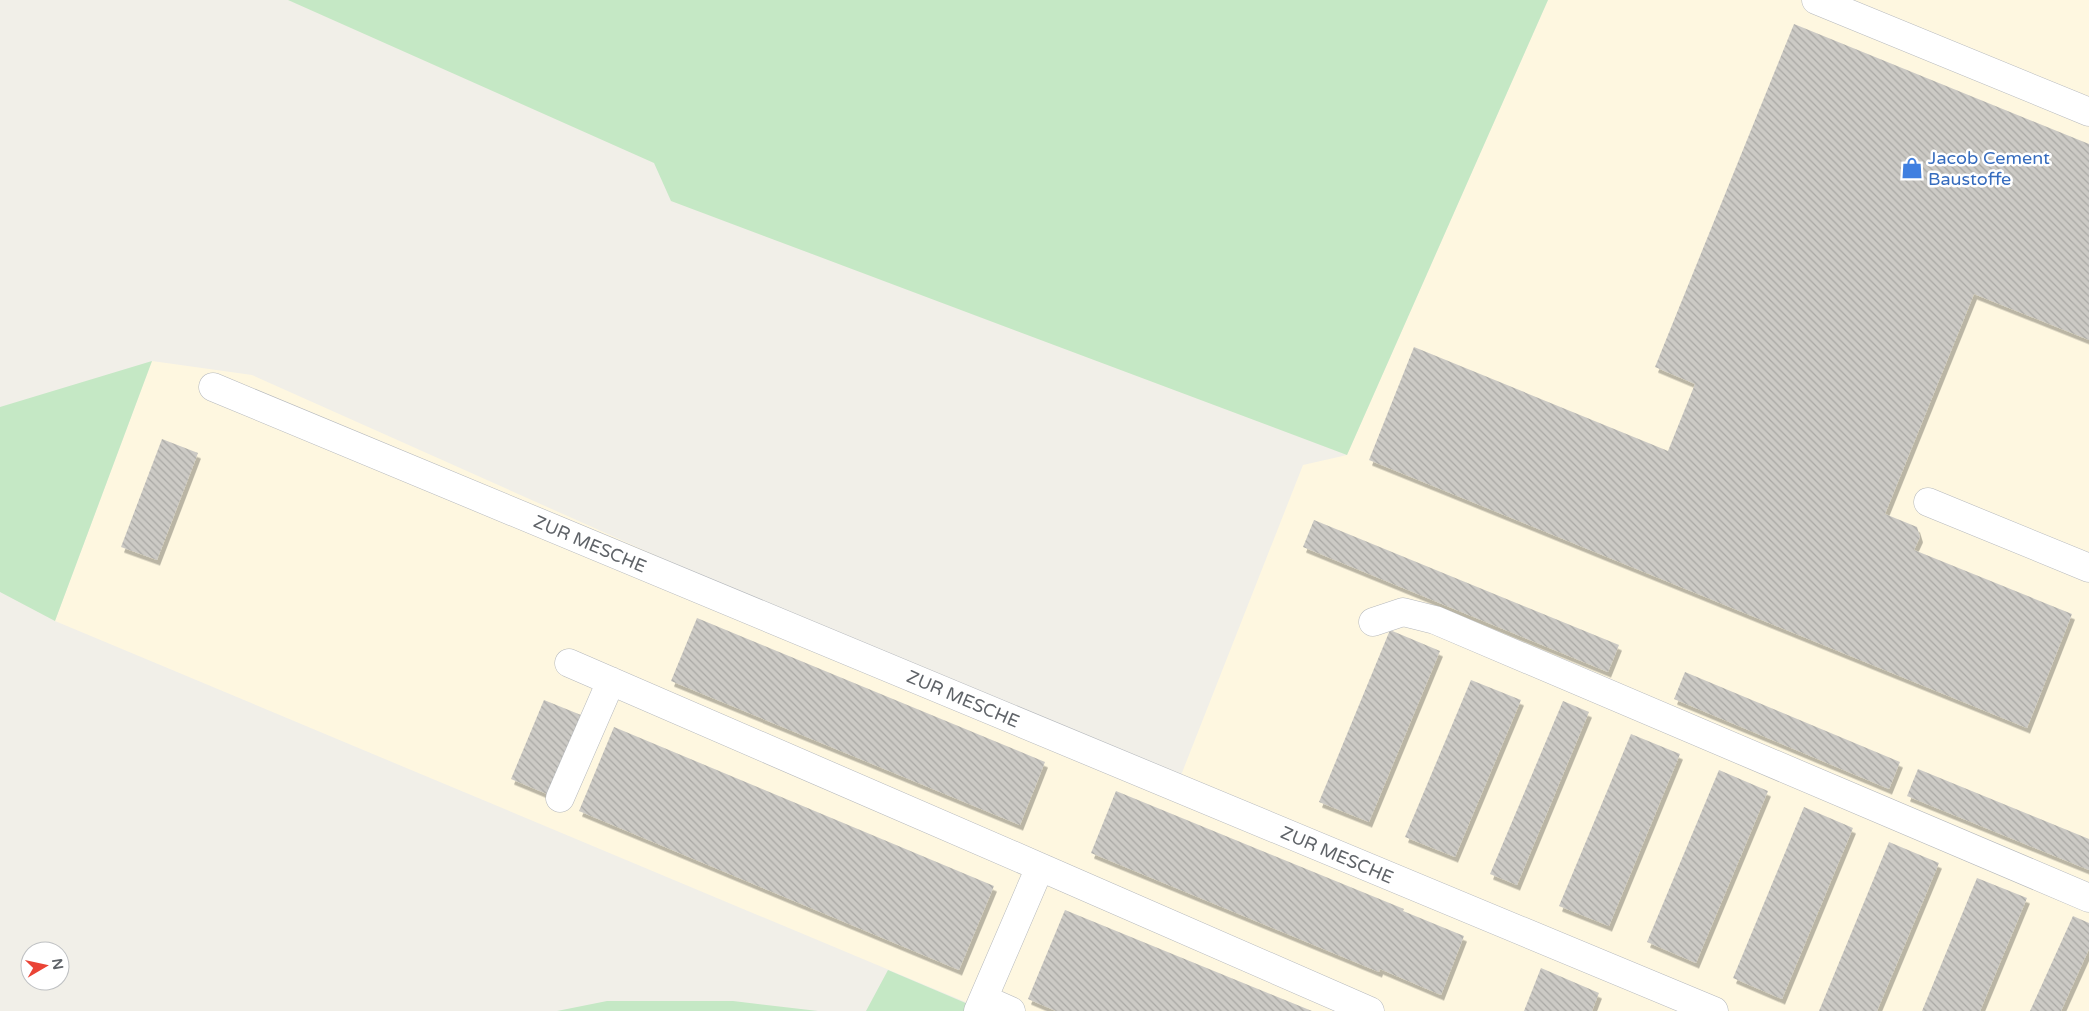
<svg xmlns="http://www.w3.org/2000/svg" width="2089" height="1011" viewBox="0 0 2089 1011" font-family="'Varela Round',sans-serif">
<defs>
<pattern id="building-back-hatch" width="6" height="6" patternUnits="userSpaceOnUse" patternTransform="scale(1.25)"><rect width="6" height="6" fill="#cccac5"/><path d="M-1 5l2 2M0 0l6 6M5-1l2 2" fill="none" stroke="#a9a8a4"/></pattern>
<filter id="shadow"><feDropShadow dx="3" dy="5.5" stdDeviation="0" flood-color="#0004"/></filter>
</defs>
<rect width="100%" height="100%" fill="#f1efe8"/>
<path fill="#fef7e0" d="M1548,0H2089V1011H965L968,1003L55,621L152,361L252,375L1176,788L1303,465L1347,455Z"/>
<path fill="#c5e8c5" d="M288,0H1548L1347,455L671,201L654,163Z
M152,361L55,621L0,592V407Z
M888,970L968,1004L964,1011H866Z
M607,1001H733L818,1011H557Z"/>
<path fill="url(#building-back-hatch)" filter="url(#shadow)" d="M1794,24L2089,144V340L1974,294L1885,514L1917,527L1920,537L1914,550L2072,614L2027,728L1369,460L1414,347L1668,451L1695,384L1655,367Z
M162,439L198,453L157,560L121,547Z
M1314,520L1619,645L1608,672L1303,547Z
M697,618L1045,762L1020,825L671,681Z
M1390,630L1440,651L1369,822L1319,802Z
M1685,672L1900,762L1889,789L1674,699Z
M1471,680L1521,700L1455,857L1405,837Z
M544,700L581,715L547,794L511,779Z
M1563,701L1589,712L1517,885L1490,874Z
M614,727L994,886L959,970L579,811Z
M1631,734L1680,754L1609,926L1559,906Z
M1918,769L2089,839V870L1907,796Z
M1719,770L1768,791L1696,963L1647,942Z
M1116,791L1404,909L1403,911L1464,936L1441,995L1380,969L1379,972L1091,853Z
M1804,807L1853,828L1782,999L1733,978Z
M1889,842L1939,863L1877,1011H1819Z
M1977,878L2027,898L1980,1011H1922Z
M1065,910L1312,1011H1056L1028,999Z
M2073,916L2089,923V949L2061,1011H2030Z
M1541,968L1599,993L1592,1011H1524Z"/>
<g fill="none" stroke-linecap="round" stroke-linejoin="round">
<g stroke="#b5b8bc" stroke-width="29">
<path id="minor" d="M1816,0L2089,112
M213,387L1714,1011
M1928,502L2089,568
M1373,622L1403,612L1435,620L2089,898
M569,663L1040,867
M560,798L611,681
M984,999L1011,1011
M978,1011L1040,867L1370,1011"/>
</g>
<use href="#minor" stroke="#fff" stroke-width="28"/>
</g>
<defs>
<g id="shop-bare" transform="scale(1.725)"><path d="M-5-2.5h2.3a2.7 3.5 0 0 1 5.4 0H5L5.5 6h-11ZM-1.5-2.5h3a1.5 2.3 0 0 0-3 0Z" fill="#3f7fe0" stroke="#fff" stroke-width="2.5" paint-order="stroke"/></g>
</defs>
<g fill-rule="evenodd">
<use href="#shop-bare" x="1912" y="168"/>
</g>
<g text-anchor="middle" stroke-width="5" stroke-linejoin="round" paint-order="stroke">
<g font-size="18" fill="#366cbe" stroke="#fff" text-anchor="start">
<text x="1928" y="164">Jacob Cement<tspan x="1928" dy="21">Baustoffe</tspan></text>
</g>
<g font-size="18" fill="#5f6368" stroke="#fff">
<text transform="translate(590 544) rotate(23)" y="6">ZUR MESCHE</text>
<text transform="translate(963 699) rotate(23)" y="6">ZUR MESCHE</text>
<text transform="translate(1337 855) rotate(23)" y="6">ZUR MESCHE</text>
</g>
</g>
<g transform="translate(45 966) rotate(81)"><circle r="24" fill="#ffffff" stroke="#bfc1c3"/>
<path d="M0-4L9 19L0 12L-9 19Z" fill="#ea4335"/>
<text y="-8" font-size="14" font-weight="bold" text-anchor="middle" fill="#5f6368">N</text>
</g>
</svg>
